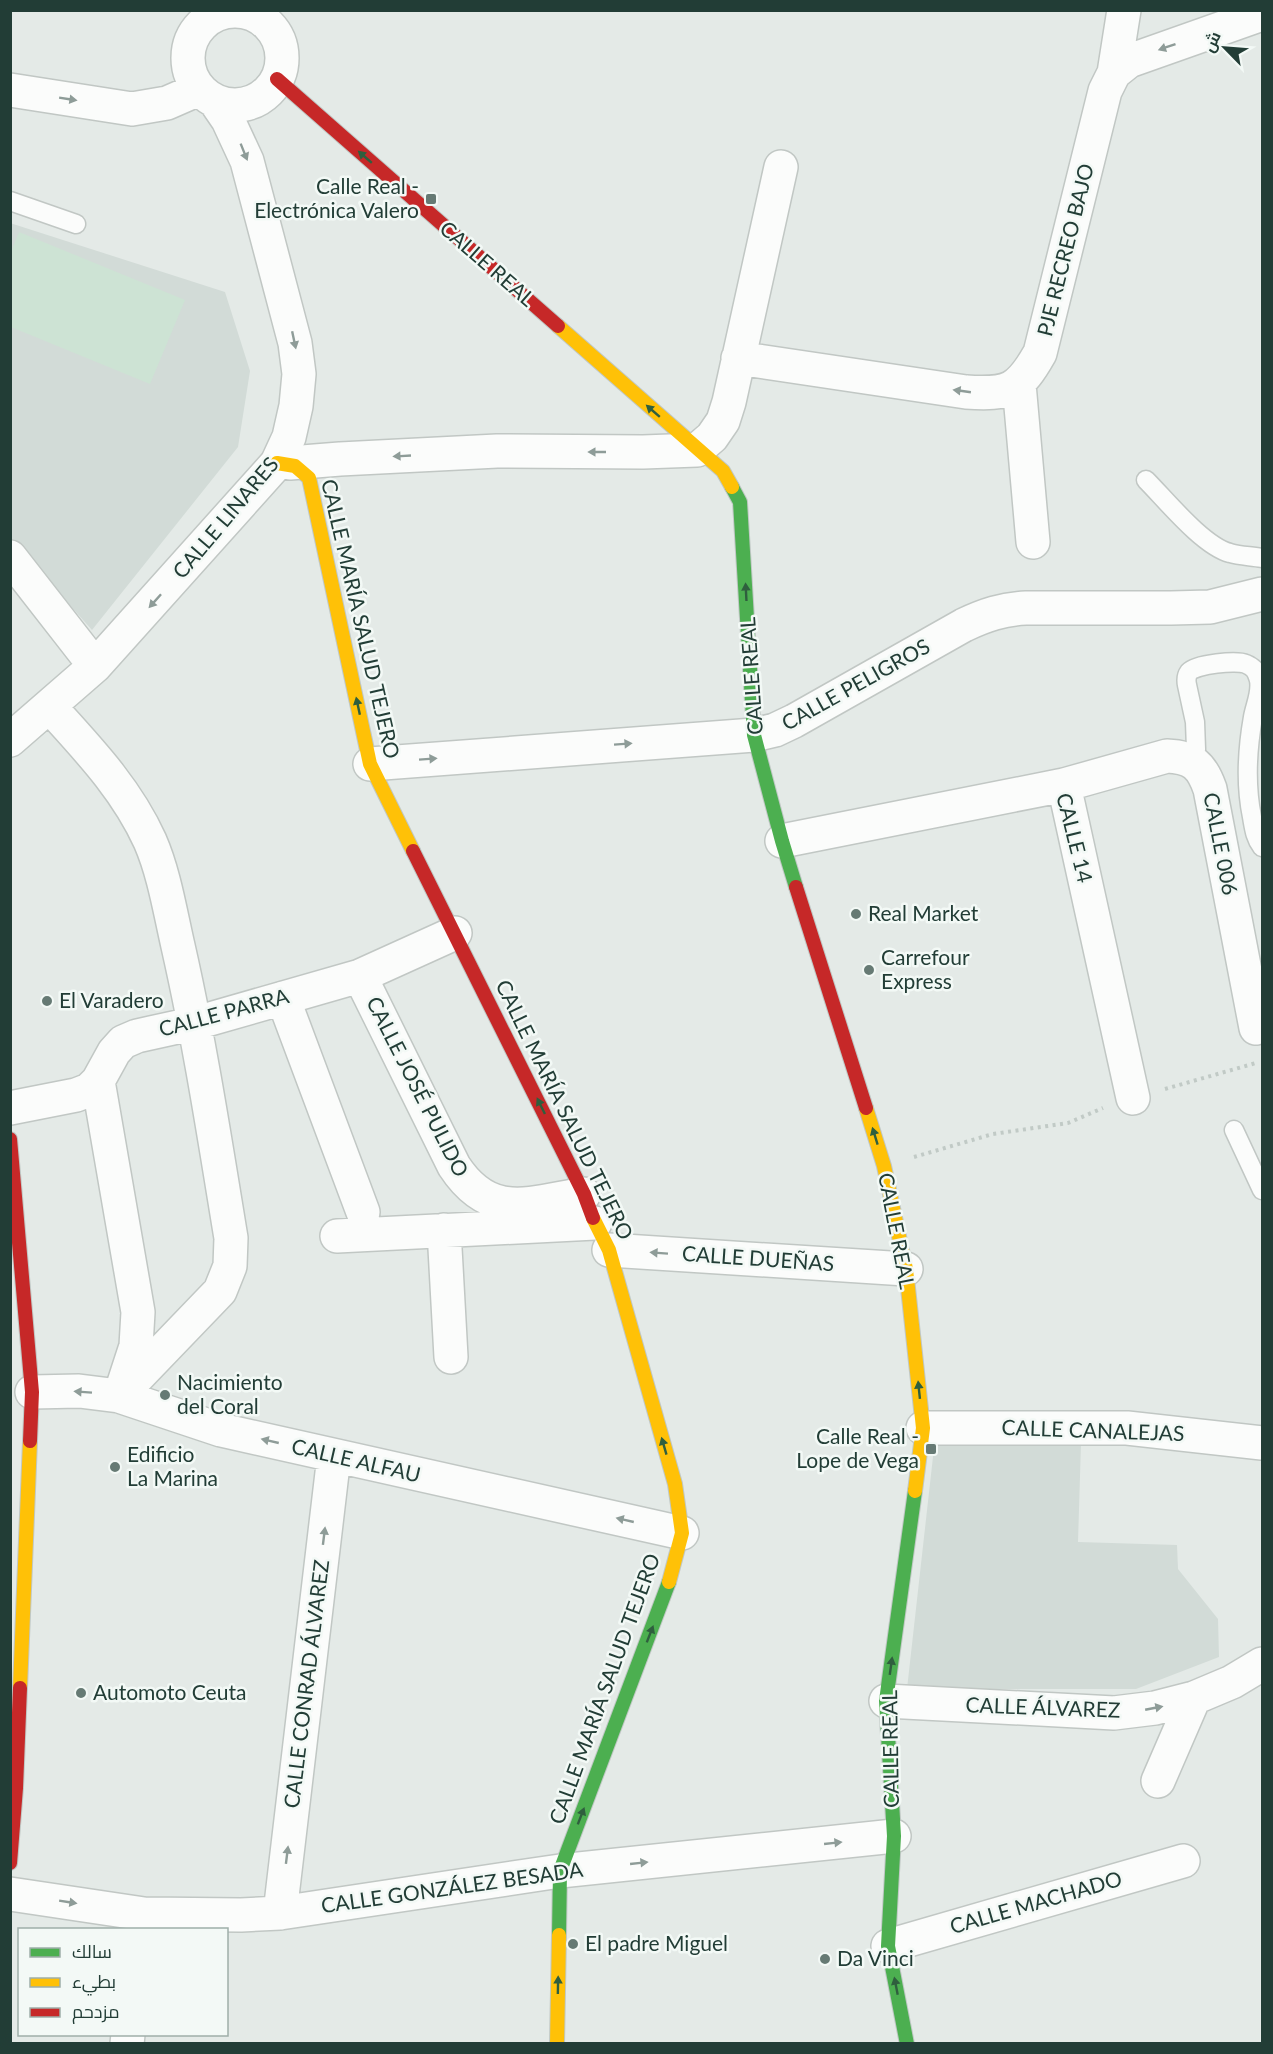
<svg xmlns="http://www.w3.org/2000/svg" width="1273" height="2054" viewBox="0 0 1273 2054" font-family="Lato,Cairo,sans-serif">
<rect width="100%" height="100%" fill="#e4eae7"/>
<path fill="#d2dbd7" d="M10,223L225,292L250,371L238,447L92,630L11,539Z
M936,1430L1081,1443L1078,1542L1177,1545L1178,1569L1218,1619L1219,1657L1136,1689H907Z"/>
<path fill="#cde3d4" d="M19,232L185,300L150,384L11,327V252Z"/>
<g fill="none" stroke-linecap="round" stroke-linejoin="round">
<g stroke="#c1c7c4" stroke-width="21">
<path id="lane" d="M10,201L76,224
M1146,480C1166,500 1203,546 1230,553C1240,556 1252,556 1262,558
M1194,762L1196,749L1195,722L1187,685C1186,680 1186,676 1189,672C1196,664 1237,660 1246,664C1253,667 1256,670 1258,677C1263,689 1255,705 1253,717C1247,751 1245,783 1252,817C1254,828 1255,838 1262,847
M1234,1130L1262,1190"/>
</g>
<g stroke="#c1c7c4" stroke-width="36">
<path id="street" d="M188 58a47 47 0 1 1 94 0a47 47 0 1 1-94 0Z
M1114,73L1124,10
M10,90L132,109L167,103L199,89
M738,358L966,392C1009,395 1019,390 1040,353L1105,91L1114,73L1129,61L1262,14
M1019,384L1033,542
M290,463L340,459L497,451L643,452L697,450L712,437L723,421L729,402L781,167
M10,557L95,666
M49,706C87,748 126,788 150,841C164,873 170,911 178,946C200,1043 215,1141 231,1238L230,1266L220,1291L119,1396
M10,740L95,666L277,463L289,437L296,406L299,374L295,343L247,161L228,120L215,101
M370,764L754,735L775,730L794,721L964,625C985,615 1003,609 1026,608H1171L1210,607L1262,594
M1064,785L1167,756C1193,757 1202,766 1210,789L1256,1028
M782,841L1064,785L1133,1098
M360,976L454,1166C490,1221 529,1203 584,1194
M283,998L363,1212
M98,1081L138,1312L136,1346L122,1389
M10,1108L76,1095L89,1090L98,1081L114,1052L123,1042L137,1036L196,1023L360,976L455,933
M444,1230L451,1357
M337,1236L595,1223
M609,1250L906,1269
M32,1392L79,1391L119,1396L221,1430L682,1533
M923,1428H1127L1262,1443
M886,1701L1114,1713L1155,1708L1194,1698L1232,1682L1262,1664
M1158,1781L1194,1698
M10,1894L144,1914L241,1915L280,1913L560,1871L894,1836
M280,1913L334,1456
M888,1946L1183,1861
M127,2044L128,2034"/>
</g>
<g stroke="#c0c8c5" stroke-width="16">
<path id="fast" d="M732,487L740,502L754,735L782,841L796,887
M559,1935L560,1871L669,1582
M907,2044L888,1946L894,1836L886,1701L915,1491"/>
</g>
<g stroke="#c0c8c5" stroke-width="16">
<path id="slow" d="M558,326L723,471L732,487
M277,463L295,466L309,478L370,764L413,851
M866,1108L884,1166L906,1269L923,1428L915,1491
M593,1218L609,1250L675,1484L682,1533L669,1582
M20,1688L30,1441
M557,2044L559,1935"/>
</g>
<g stroke="#c0c8c5" stroke-width="16">
<path id="jam" d="M277,79L558,326
M413,851L584,1194L593,1218
M796,887L866,1108
M10,1139L32,1392L30,1441
M10,1863L16,1788L20,1688"/>
</g>
<path stroke="#c1cac6" stroke-width="4" stroke-dasharray="3 4.5" stroke-linecap="butt" d="M1165,1089L1256,1063
M914,1157L993,1134L1068,1123L1103,1108"/>
<use href="#lane" stroke="#fbfcfb" stroke-width="18"/>
<use href="#street" stroke="#fbfcfb" stroke-width="33"/>
<use href="#fast" stroke="#4caf50" stroke-width="14"/>
<use href="#slow" stroke="#ffc107" stroke-width="14"/>
<use href="#jam" stroke="#c62828" stroke-width="14"/>
</g>
<defs><path id="oneway-solid" d="M-6-.8H1V-3.2L6.5 0L1 3.2V.8H-6Z" transform="scale(1.5)"/></defs>
<g fill="#8e9c98">
<use href="#oneway-solid" transform="translate(1167 47) rotate(161)"/>
<use href="#oneway-solid" transform="translate(68 99) rotate(9)"/>
<use href="#oneway-solid" transform="translate(244 152) rotate(68)"/>
<use href="#oneway-solid" transform="translate(294 340) rotate(78)"/>
<use href="#oneway-solid" transform="translate(962 391) rotate(-172)"/>
<use href="#oneway-solid" transform="translate(597 452) rotate(-180)"/>
<use href="#oneway-solid" transform="translate(402 456) rotate(177)"/>
<use href="#oneway-solid" transform="translate(155 601) rotate(132)"/>
<use href="#oneway-solid" transform="translate(623 744) rotate(-4)"/>
<use href="#oneway-solid" transform="translate(428 759) rotate(-4)"/>
<use href="#oneway-solid" transform="translate(659 1253) rotate(-176)"/>
<use href="#oneway-solid" transform="translate(83 1392) rotate(-176)"/>
<use href="#oneway-solid" transform="translate(270 1441) rotate(-167)"/>
<use href="#oneway-solid" transform="translate(625 1520) rotate(-167)"/>
<use href="#oneway-solid" transform="translate(324 1536) rotate(-83)"/>
<use href="#oneway-solid" transform="translate(1154 1708) rotate(-11)"/>
<use href="#oneway-solid" transform="translate(833 1843) rotate(-6)"/>
<use href="#oneway-solid" transform="translate(287 1855) rotate(-83)"/>
<use href="#oneway-solid" transform="translate(639 1863) rotate(-6)"/>
<use href="#oneway-solid" transform="translate(68 1902) rotate(9)"/>
</g>
<g fill="#2f5f3e">
<use href="#oneway-solid" transform="translate(365 157) rotate(-139)"/>
<use href="#oneway-solid" transform="translate(653 411) rotate(-139)"/>
<use href="#oneway-solid" transform="translate(746 592) rotate(-93)"/>
<use href="#oneway-solid" transform="translate(358 706) rotate(-102)"/>
<use href="#oneway-solid" transform="translate(541 1106) rotate(-116)"/>
<use href="#oneway-solid" transform="translate(875 1136) rotate(-107)"/>
<use href="#oneway-solid" transform="translate(919 1390) rotate(-96)"/>
<use href="#oneway-solid" transform="translate(664 1446) rotate(-106)"/>
<use href="#oneway-solid" transform="translate(650 1634) rotate(-69)"/>
<use href="#oneway-solid" transform="translate(891 1666) rotate(-82)"/>
<use href="#oneway-solid" transform="translate(581 1816) rotate(-69)"/>
<use href="#oneway-solid" transform="translate(558 1985) rotate(-89)"/>
<use href="#oneway-solid" transform="translate(896 1986) rotate(-101)"/>
</g>
<g fill="#667a74" stroke="#f3f9f6" stroke-width="2">
<rect x="425" y="193" width="12" height="12" rx="3"/>
<circle cx="856" cy="914" r="6"/>
<circle cx="869" cy="970" r="6"/>
<circle cx="47" cy="1001" r="6"/>
<circle cx="165" cy="1395" r="6"/>
<rect x="925" y="1443" width="12" height="12" rx="3"/>
<circle cx="115" cy="1467" r="6"/>
<circle cx="81" cy="1693" r="6"/>
<circle cx="573" cy="1944" r="6"/>
<circle cx="825" cy="1959" r="6"/>
</g>
<g text-anchor="middle" stroke-width="5" stroke-linejoin="round" paint-order="stroke">
<g font-size="21" fill="#223d36" stroke="#f3f9f6" text-anchor="start">
<text x="419" y="194" text-anchor="end">Calle Real -<tspan x="419" dy="24">Electrónica Valero</tspan></text>
<text x="868" y="921">Real Market</text>
<text x="881" y="965">Carrefour<tspan x="881" dy="24">Express</tspan></text>
<text x="59" y="1008">El Varadero</text>
<text x="177" y="1390">Nacimiento<tspan x="177" dy="24">del Coral</tspan></text>
<text x="919" y="1444" text-anchor="end">Calle Real -<tspan x="919" dy="24">Lope de Vega</tspan></text>
<text x="127" y="1462">Edificio<tspan x="127" dy="24">La Marina</tspan></text>
<text x="93" y="1700">Automoto Ceuta</text>
<text x="585" y="1951">El padre Miguel</text>
<text x="837" y="1966">Da Vinci</text>
</g>
<g font-size="21" fill="#223d36" stroke="#f3f9f6">
<text transform="translate(1066 250) rotate(-76)" y="7">PJE RECREO BAJO</text>
<text transform="translate(487 264) rotate(41)" y="7">CALLE REAL</text>
<text transform="translate(226 518) rotate(-50)" y="7">CALLE LINARES</text>
<text transform="translate(360 619) rotate(77)" y="7">CALLE MARÍA SALUD TEJERO</text>
<text transform="translate(752 676) rotate(-94)" y="7">CALLE REAL</text>
<text transform="translate(856 685) rotate(-29)" y="7">CALLE PELIGROS</text>
<text transform="translate(1074 838) rotate(76)" y="7">CALLE 14</text>
<text transform="translate(1220 844) rotate(79)" y="7">CALLE 006</text>
<text transform="translate(224 1013) rotate(-15)" y="7">CALLE PARRA</text>
<text transform="translate(417 1087) rotate(63)" y="7">CALLE JOSÉ PULIDO</text>
<text transform="translate(564 1110) rotate(64)" y="7">CALLE MARÍA SALUD TEJERO</text>
<text transform="translate(896 1231) rotate(79)" y="7">CALLE REAL</text>
<text transform="translate(758 1259) rotate(4)" y="7">CALLE DUEÑAS</text>
<text transform="translate(1093 1431) rotate(2)" y="7">CALLE CANALEJAS</text>
<text transform="translate(356 1461) rotate(13)" y="7">CALLE ALFAU</text>
<text transform="translate(307 1684) rotate(-83)" y="7">CALLE CONRAD ÁLVAREZ</text>
<text transform="translate(605 1689) rotate(-70)" y="7">CALLE MARÍA SALUD TEJERO</text>
<text transform="translate(1043 1708) rotate(2)" y="7">CALLE ÁLVAREZ</text>
<text transform="translate(891 1749) rotate(-91)" y="7">CALLE REAL</text>
<text transform="translate(452 1888) rotate(-8)" y="7">CALLE GONZÁLEZ BESADA</text>
<text transform="translate(1036 1903) rotate(-16)" y="7">CALLE MACHADO</text>
</g>
</g>
<rect width="1273" height="2054" fill="none" stroke="#223d36" stroke-width="24"/>
<rect x="18" y="1928" width="210" height="108" fill="#f3f9f6" stroke="#9faea9" stroke-width="1.5"/>
<rect x="30" y="1948" width="30" height="9" fill="#4caf50" stroke="#9faea9" stroke-width="1.5"/>
<text x="72" y="1958" font-size="18" fill="#223d36">سالك</text>
<rect x="30" y="1978" width="30" height="9" fill="#ffc107" stroke="#9faea9" stroke-width="1.5"/>
<text x="72" y="1988" font-size="18" fill="#223d36">بطيء</text>
<rect x="30" y="2008" width="30" height="9" fill="#c62828" stroke="#9faea9" stroke-width="1.5"/>
<text x="72" y="2018" font-size="18" fill="#223d36">مزدحم</text>
<g transform="translate(1225 48) rotate(295)" stroke="#f3f9f6" stroke-width="4.5" paint-order="stroke">
<path d="M0-4.5L10 22L0 15L-10 22Z" fill="#223d36"/>
<text y="-9" font-size="16" font-weight="bold" text-anchor="middle" fill="#223d36">ش</text>
</g>
</svg>
